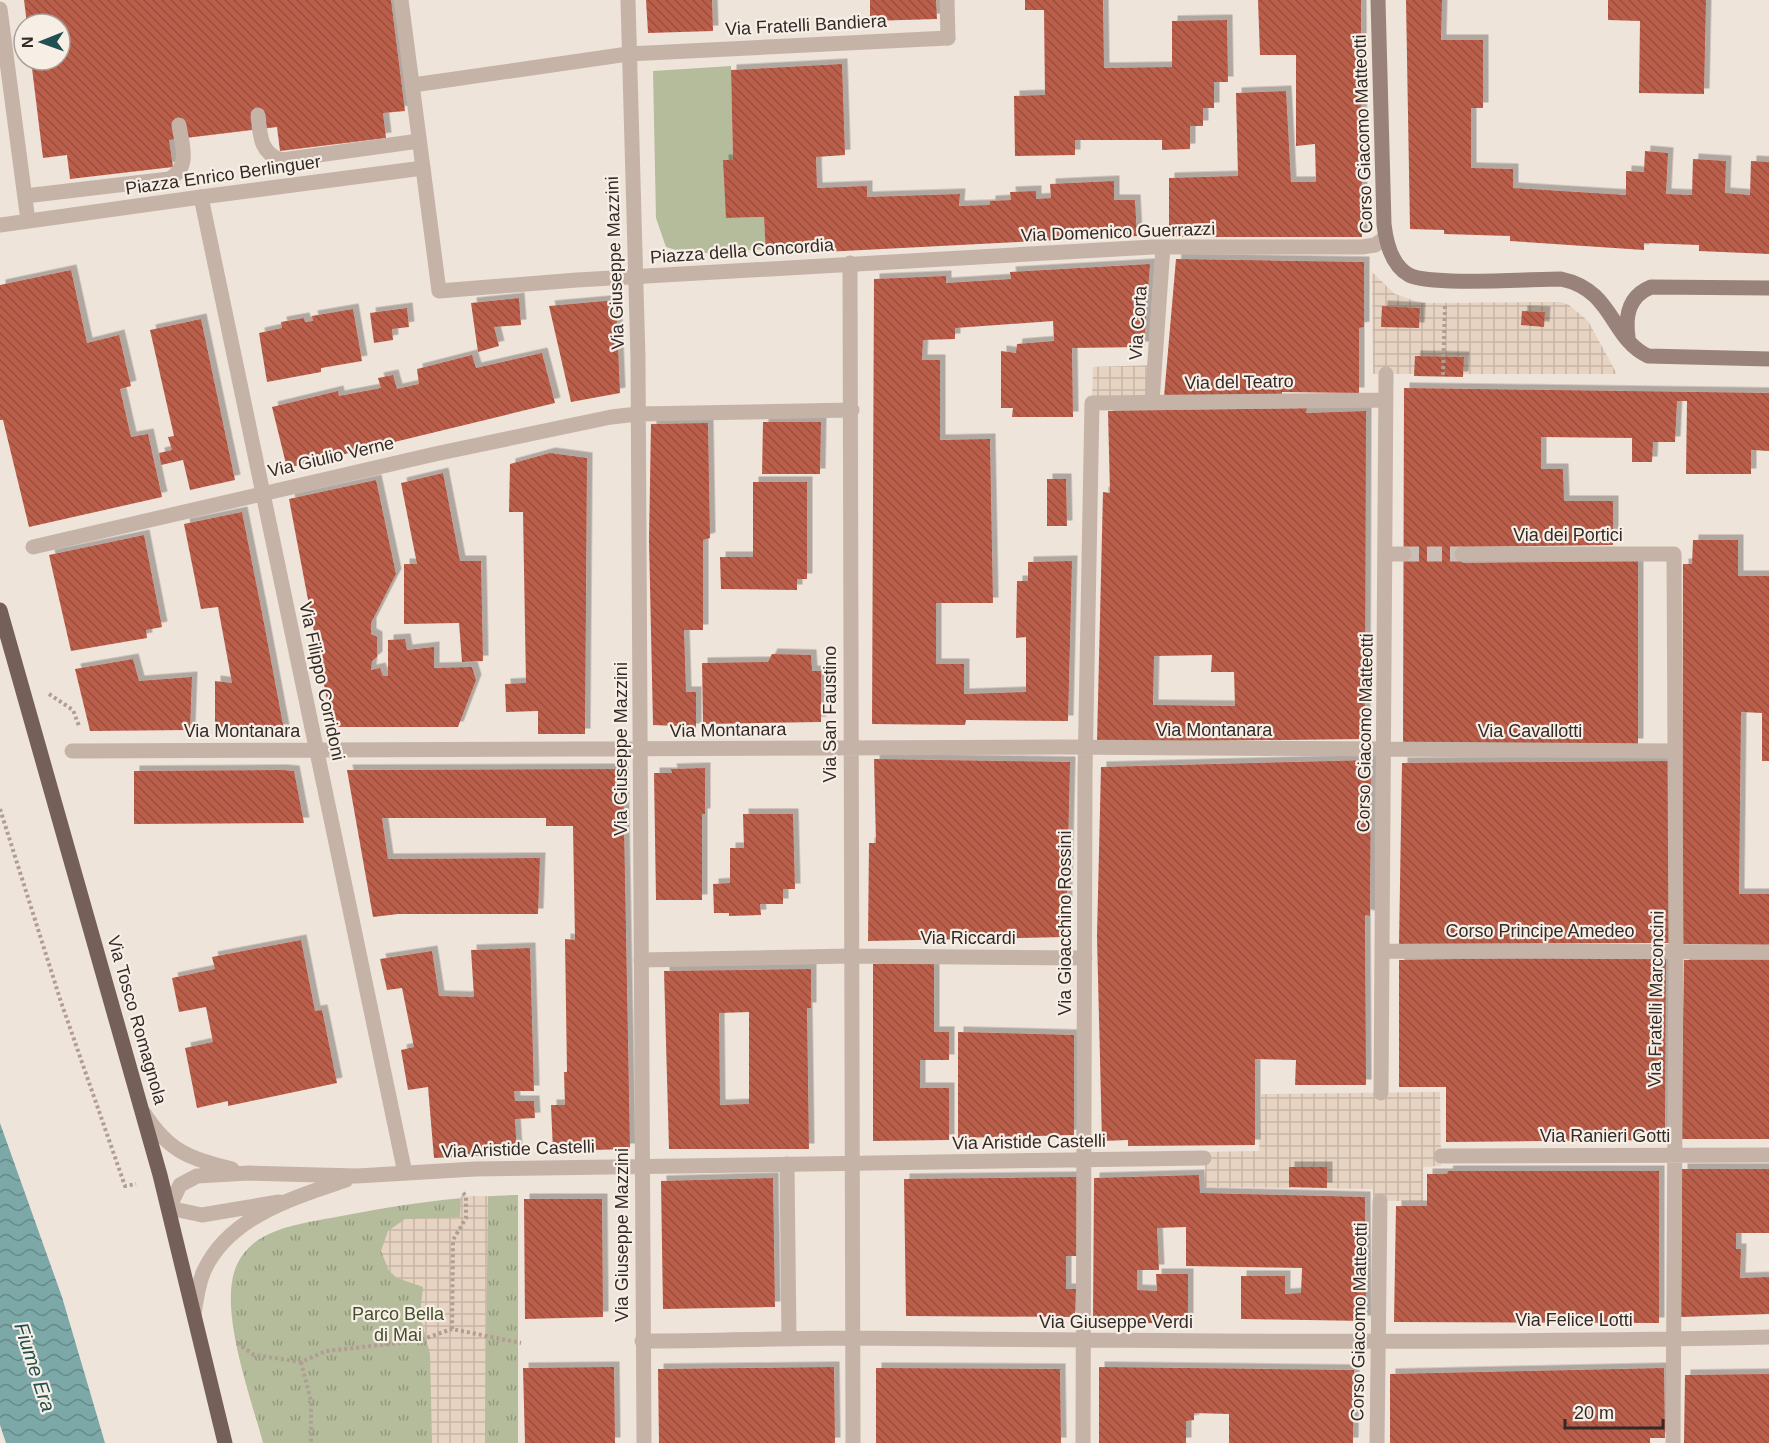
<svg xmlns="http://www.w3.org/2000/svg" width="1769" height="1443" viewBox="0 0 1769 1443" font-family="Arial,sans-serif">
<defs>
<pattern id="park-tufts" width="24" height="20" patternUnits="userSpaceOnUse" patternTransform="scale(1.5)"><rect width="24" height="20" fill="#b4bc9c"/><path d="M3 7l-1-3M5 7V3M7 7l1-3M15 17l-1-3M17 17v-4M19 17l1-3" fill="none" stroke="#93997f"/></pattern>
<pattern id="plaza-grid" width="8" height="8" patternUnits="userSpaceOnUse" patternTransform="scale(1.5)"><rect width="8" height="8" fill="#e6d3c2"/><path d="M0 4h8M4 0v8" fill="none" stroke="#c6b5a7"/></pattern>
<pattern id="water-waves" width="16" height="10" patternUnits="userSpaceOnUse" patternTransform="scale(1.5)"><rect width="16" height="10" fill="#7ca9a8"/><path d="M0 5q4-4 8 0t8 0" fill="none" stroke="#668a89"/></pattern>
<pattern id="building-back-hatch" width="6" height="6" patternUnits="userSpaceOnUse" patternTransform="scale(1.5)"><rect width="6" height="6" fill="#bb5f4c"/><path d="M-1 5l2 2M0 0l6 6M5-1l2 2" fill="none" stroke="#994f3f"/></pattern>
<filter id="shadow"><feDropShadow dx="5.5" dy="-5.5" stdDeviation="0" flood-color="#0004"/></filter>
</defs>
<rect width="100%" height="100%" fill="#efe4da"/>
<path fill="url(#park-tufts)" d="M518,1195V1443H263C251,1398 225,1327 232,1282C234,1266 242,1253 254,1243C276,1226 310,1222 336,1217C397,1205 456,1196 518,1195Z"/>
<path fill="#b4bc9c" d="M731,66L733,160L726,218L764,217L766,249L689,254L666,247L656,218L653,71Z"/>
<path fill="url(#plaza-grid)" d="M1372,272L1395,294L1421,303L1561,302L1569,305L1588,321L1617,374H1373Z
M1154,365L1152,402L1092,403L1093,367Z
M1440,1092L1441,1166L1423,1167V1201H1373V1189L1205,1187V1152L1259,1151L1261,1094Z
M461,1196H488L485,1443H432L430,1354L420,1315L423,1287L397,1278L389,1271L381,1251L388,1231L405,1219L460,1217Z"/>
<path fill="url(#water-waves)" d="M0,1123L62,1297L105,1443H6L0,1425Z"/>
<path fill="url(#building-back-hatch)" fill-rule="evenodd" filter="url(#shadow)" d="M24,0H391L405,111L383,113L386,138L280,151L277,127L169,140L173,167L70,179L67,155L43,158L31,60H60V24H27Z
M646,0H712L713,31L648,33Z
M870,0H936L937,19L870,21Z
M1025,0H1103L1104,68L1172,67V21L1227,20L1228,82H1214V108H1203V126H1190V149L1162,150V140H1075V155L1015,156L1014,96L1045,95L1044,10H1025Z
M1258,0H1361L1362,237H1169V178L1238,176L1236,93L1286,91L1291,182H1316L1315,144L1296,146V55H1260Z
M1406,0H1442L1441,40H1483V108H1471V168L1513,169V188L1626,195V171L1644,172L1645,151L1668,153L1666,194L1692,195L1693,159L1726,161L1725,193L1750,195L1751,161L1769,162V254L1699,251V245L1644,243V250L1510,241V236L1444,234V230L1410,229Z
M1608,0H1706L1704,94L1639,93L1640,21L1608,20Z
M842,64L845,155L816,157L817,188L867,186V197L960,194L959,206L990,205V201L1011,200L1010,192L1036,191V199L1051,198L1050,184L1114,181V200H1135L1137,236L766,255L764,217L726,218L723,160H733L731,70Z
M1176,259L1364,262V327L1359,328V393L1282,392V397H1164Z
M1150,264L1144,347L1072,348L1073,417H1012L1013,408H1001V351L1016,353L1017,344L1054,341L1053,321L955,328V339L923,340L922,360H940V440L990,439L993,603H936V664H964V694L1026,692V637L1016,638L1017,581H1028V562L1072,561L1068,721L966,720L965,725L872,724L874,279L946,276V283L1011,279L1010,272Z
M71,270L87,343L119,335L131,386L120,389L131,437L148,434L162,497L29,527L3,420H0V285Z
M519,298L521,325L494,327L499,346L478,352L471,303Z
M616,300L620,393L571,402L549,306Z
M1382,306L1420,308L1419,328L1381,327Z
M407,308L409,327L392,329L393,340L374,343L370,313Z
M353,309L362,361L321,368V372L267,382L259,333L282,328L281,322L304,318L305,322L313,321L312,316Z
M1522,311L1545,312L1544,327L1521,325Z
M201,319L235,480L190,490L183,460L161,465L159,453L172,450L168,437L174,436L150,330Z
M542,353L555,403L287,468L272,407L338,391L339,396L381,388L378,378L393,375L397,389L419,384L417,369L472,355L476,368Z
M1415,356L1464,357L1463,377L1414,376Z
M1404,388L1769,393V451L1751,450V474H1686L1687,401H1677L1675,442H1653L1652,462H1632V438L1541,437V469H1563L1564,501H1613V545L1462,547V563L1638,561V744L1403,746Z
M1307,408L1306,413L1366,411L1365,739L1097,742L1103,492L1110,493L1108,411ZM1212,655L1211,672H1234L1235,706L1153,705L1154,656Z
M763,422H821L820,474H762Z
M708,423L710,538L703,540V630H684L686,692H696V729H676L677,726L653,725L649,540L651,424Z
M550,453L587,458L585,734H538V711L506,712L505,684L526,683L523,512H509L510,464Z
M443,473L460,561H481L483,661L462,662L459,623L404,624V564H417L401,483Z
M1047,479H1066L1067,526H1047Z
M376,480L396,574L371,623V634L377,637V657L372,661L371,670L380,668L383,676H388V640L405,639L407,650L434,647V668L472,667L476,680L458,727H332L289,499Z
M753,482H807V579H797V590L721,589L720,557H753Z
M242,512L263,618L284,730H215V681L232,683L218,607L201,609L184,524Z
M144,535L162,627L146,630L147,638L71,651L49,555Z
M1693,540H1738V576H1769V761H1762V713L1741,712L1739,894H1769V945L1682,944L1683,564H1692Z
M772,654L811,655L812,671H821V722L703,724L702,663L768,662Z
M133,659L139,681L192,677L190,730L90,731L75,669Z
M874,759L1070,762L1066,937L868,941L869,843H876Z
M1371,760L1370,916L1365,915L1366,1085H1295L1296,1060L1255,1059V1145L1128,1146V1140L1102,1141L1097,936L1101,767Z
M1668,761L1669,943L1399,944L1402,763Z
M705,768V814H702V900H656L654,773H672L671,769Z
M623,769L630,1149L553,1151L551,1105H565L564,1072H567L565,939L575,940L573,826H546V818H382L388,859L540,858L538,914H398L373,917L347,770Z
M282,770L294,771L304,823L134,824V771Z
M743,814H793L795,889H783V904H760L761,915L729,916V913H714L713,884L730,883V848H744Z
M301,940L315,1011L322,1010L337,1083L228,1106V1101L197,1108L185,1048L213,1042L206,1007L179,1012L172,978L215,969L212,957Z
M530,948L534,1091H514L515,1101H534L535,1118L515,1119L517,1154L434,1158L428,1087L408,1090L401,1050L414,1047L402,988L387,990L380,959L432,951L439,996L474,997L471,950Z
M1666,956L1665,1140L1446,1142V1087H1399V960Z
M1684,960H1769V1139H1681Z
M873,964H934V1032H949V1060H920V1088H949V1140L873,1141Z
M811,969V1008H807L809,1149H669L664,971ZM749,1012V1104L720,1105L719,1013Z
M958,1032L1074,1035V1135L958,1138Z
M1289,1167H1327V1188L1289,1187Z
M1682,1169H1769V1233H1736V1249H1741L1740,1278L1769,1277V1314L1681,1317Z
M1448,1171H1659V1323L1394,1322L1396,1206H1427V1174H1447Z
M1199,1175L1200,1193L1365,1197L1366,1321L1241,1319V1276H1285V1294L1301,1293L1302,1268L1186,1266V1227L1157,1228L1159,1270H1137V1290L1157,1291L1156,1274H1188V1323H1093L1094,1178Z
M1077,1177V1256H1066V1289H1076L1075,1317L906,1316L904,1179Z
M773,1178L775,1307L663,1309L661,1181Z
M524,1199H602L603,1317L525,1319Z
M614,1367L615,1443H525L523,1368Z
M834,1367L835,1443H659L658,1369Z
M1099,1367L1354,1370L1353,1443H1229V1414L1194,1413V1420L1186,1421V1443H1099Z
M876,1368L1060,1369L1061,1443H876Z
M1664,1368L1665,1438H1650V1443H1390V1374Z
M1769,1374V1443H1684L1685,1375Z"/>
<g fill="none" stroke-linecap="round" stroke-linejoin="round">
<path stroke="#c9bfb6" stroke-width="15" stroke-dasharray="15 8" stroke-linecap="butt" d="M1404,554H1462"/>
<path stroke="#b19d92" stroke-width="4" stroke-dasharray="3 3" stroke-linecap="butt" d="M1443,375L1445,305
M49,694L73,710L79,726
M0,809L61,1002L125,1186L136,1184
M463,1193L466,1196V1218L453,1240L452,1329L521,1343
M237,1343L254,1355L301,1362L326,1351L418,1341L452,1329
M301,1362L311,1401V1443"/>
<path stroke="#c6b3a7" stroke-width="15" d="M401,0L423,168
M947,0L948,38
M0,9L28,221
M413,85L628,54
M258,115C260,135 260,154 282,160L419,141
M25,196L169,179C191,167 182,146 179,125
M0,225L201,197
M641,960L851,956"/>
<path stroke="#c6b3a7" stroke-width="15" d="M628,0L638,359L644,1443
M628,54L948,38
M850,263L853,1443
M1152,402L1163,247
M33,547L435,454L611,417L638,414L852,410
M1387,554H1404
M1462,554H1674L1676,951L1673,1443
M72,751L1059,747L1675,751
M1383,951L1769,952
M851,956L1085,958
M1381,1093L1386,374
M144,1113C169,1152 189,1158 232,1169
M1441,1156L1769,1155
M787,1164L789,1339
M405,1173L201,197L423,168L439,291L577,280L1153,247H1362L1375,245L1385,238
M279,1202L202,1215L169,1208L180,1185L197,1176L249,1173L357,1176L475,1169L1204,1158
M194,1314C196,1300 198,1286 203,1273C227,1217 293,1198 346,1180
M642,1341C714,1341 786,1338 857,1338C1161,1341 1465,1344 1769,1337
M1083,1443L1085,773L1092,403L1386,400
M1377,1443L1380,1201"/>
<path stroke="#998279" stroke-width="15" d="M1378,0L1384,224C1386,242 1391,265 1409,275C1431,286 1531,279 1561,279C1614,290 1610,338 1648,356L1769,359
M1628,337C1625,315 1629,296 1651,287L1769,288"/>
<path stroke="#746059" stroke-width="15" d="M0,610L160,1175L225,1443"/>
</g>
<g text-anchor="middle" stroke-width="4.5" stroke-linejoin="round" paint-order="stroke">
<g font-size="18" fill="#332a27" stroke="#f7eee6">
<text transform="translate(806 25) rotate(-3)" y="6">Via Fratelli Bandiera</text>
<text transform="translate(1363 134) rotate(-92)" y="6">Corso Giacomo Matteotti</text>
<text transform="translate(223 175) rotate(-8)" y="6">Piazza Enrico Berlinguer</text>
<text transform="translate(1118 232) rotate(-2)" y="6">Via Domenico Guerrazzi</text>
<text transform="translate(742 251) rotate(-4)" y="6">Piazza della Concordia</text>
<text transform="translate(615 263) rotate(-92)" y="6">Via Giuseppe Mazzini</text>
<text transform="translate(1138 323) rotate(-86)" y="6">Via Corta</text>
<text transform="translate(1239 382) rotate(-1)" y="6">Via del Teatro</text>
<text transform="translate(331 457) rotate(-13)" y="6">Via Giulio Verne</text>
<text x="1568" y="541">Via dei Portici</text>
<text transform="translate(322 681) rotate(78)" y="6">Via Filippo Corridoni</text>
<text transform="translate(830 714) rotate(-90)" y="6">Via San Faustino</text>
<text transform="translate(728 730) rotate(-1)" y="6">Via Montanara</text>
<text x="1214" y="736">Via Montanara</text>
<text x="242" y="737">Via Montanara</text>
<text x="1530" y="737">Via Cavallotti</text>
<text transform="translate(1365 733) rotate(-89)" y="6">Corso Giacomo Matteotti</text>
<text transform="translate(621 749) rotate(-90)" y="6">Via Giuseppe Mazzini</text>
<text transform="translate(1065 923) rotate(-90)" y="6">Via Gioacchino Rossini</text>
<text x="1540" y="937">Corso Principe Amedeo</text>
<text x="968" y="944">Via Riccardi</text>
<text transform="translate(1656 999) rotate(-89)" y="6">Via Fratelli Marconcini</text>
<text transform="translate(137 1020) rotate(74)" y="6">Via Tosco Romagnola</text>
<text x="1605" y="1142">Via Ranieri Gotti</text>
<text transform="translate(1029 1142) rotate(-1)" y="6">Via Aristide Castelli</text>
<text transform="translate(518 1149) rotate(-2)" y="6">Via Aristide Castelli</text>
<text transform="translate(622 1235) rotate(-90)" y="6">Via Giuseppe Mazzini</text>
<text x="1574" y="1326">Via Felice Lotti</text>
<text x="1116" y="1328">Via Giuseppe Verdi</text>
<text transform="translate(1359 1322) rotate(-89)" y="6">Corso Giacomo Matteotti</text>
</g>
<g font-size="18" fill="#454f2d" stroke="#f7eee6">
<text x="398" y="1320">Parco Bella<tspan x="398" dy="21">di Mai</tspan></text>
</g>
<g font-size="20" font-style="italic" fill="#215050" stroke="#f7eee6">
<text transform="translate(35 1367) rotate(72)" y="7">Fiume Era</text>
</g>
</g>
<g transform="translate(42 42) rotate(269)"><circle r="28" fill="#f7eee6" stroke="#a9a09a" stroke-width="1.5"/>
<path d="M0-4.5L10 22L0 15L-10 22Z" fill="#215050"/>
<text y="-9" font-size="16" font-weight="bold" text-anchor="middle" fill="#332a27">N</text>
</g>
<path d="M1565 1419v9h98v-9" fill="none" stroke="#332a27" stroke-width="3"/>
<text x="1574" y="1419" font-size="18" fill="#332a27" stroke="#f7eee6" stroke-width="4.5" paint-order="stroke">20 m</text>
</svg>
